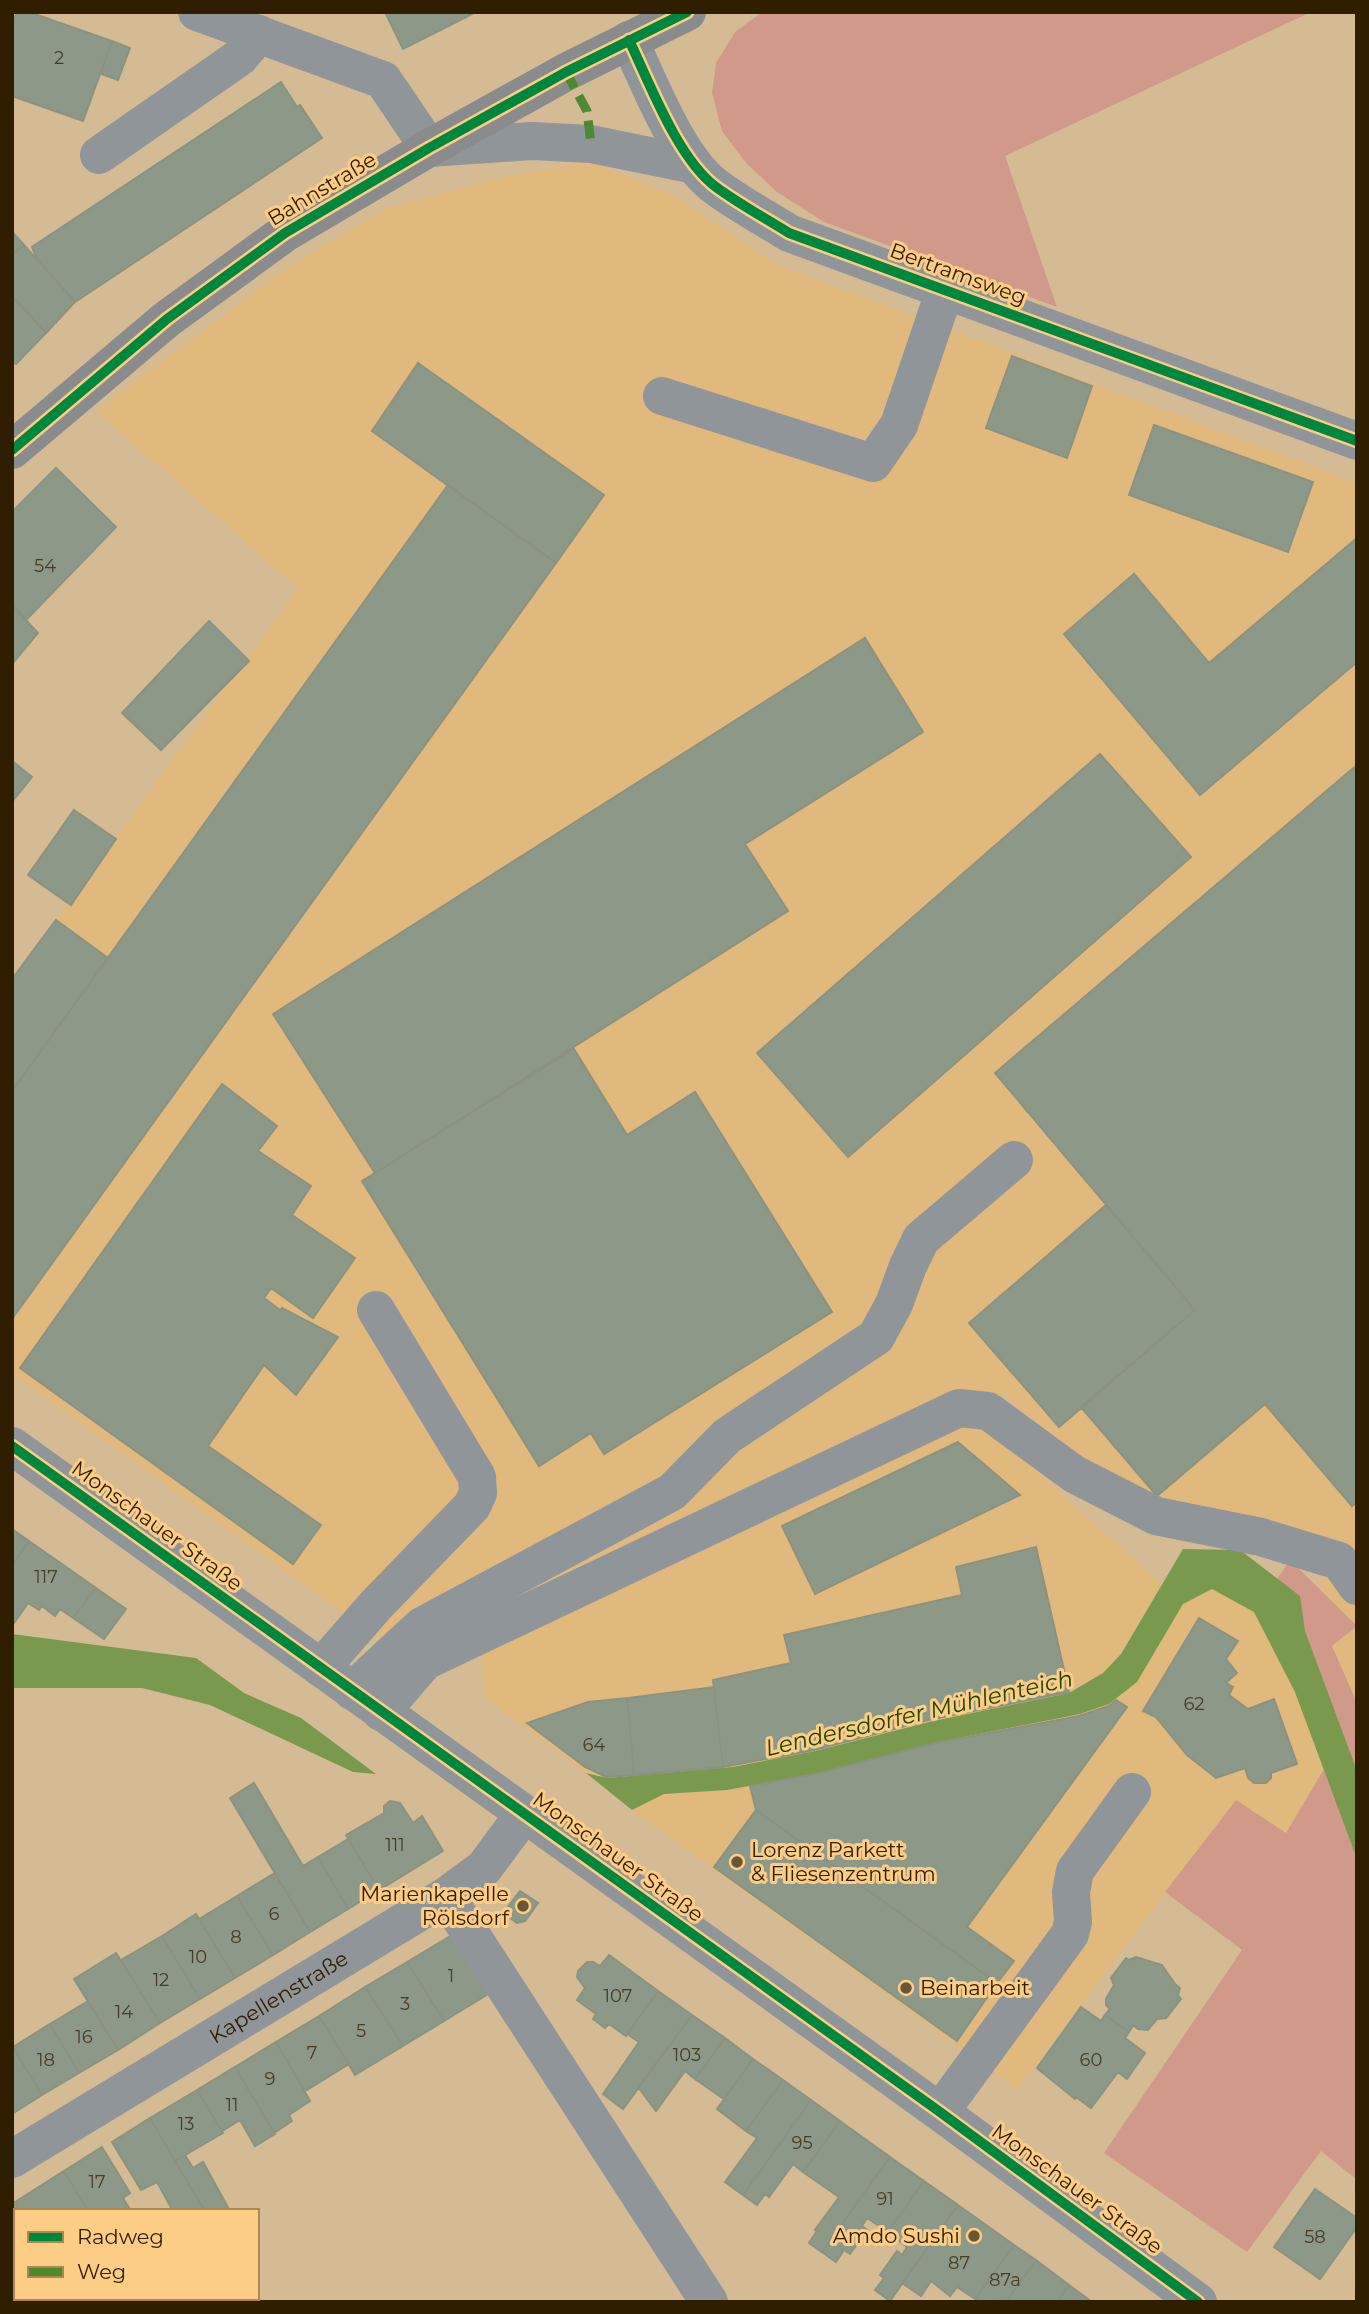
<svg xmlns="http://www.w3.org/2000/svg" width="1369" height="2314" viewBox="0 0 1369 2314" font-family="Montserrat,sans-serif">
<rect width="100%" height="100%" fill="#d5bb94"/>
<path fill="#e2b97c" d="M592,162L673,195L778,265L1357,483V1626L1321,1590V1539L1156,1501L1082,1457L1004,1396L954,1391L397,1652L12,1374V980L298,588L96,411L282,271L387,208L512,175Z
M964,1421L985,1425L1161,1584L1120,1654L1103,1673L1072,1689L1069,1693L929,1722L815,1751L733,1767L606,1778L586,1773L485,1698L482,1654Z
M1212,1589L1254,1612L1295,1692L1324,1769L1286,1834L1236,1800L1017,2089L632,1810L664,1794L727,1790L820,1773L933,1743L1080,1714L1109,1704L1137,1682L1183,1604Z
M1357,1628V1703L1332,1645Z"/>
<path fill="#d0998a" d="M762,12H1311L1005,156L1057,307L824,222L777,192L746,163L722,131L712,93L716,63L735,32Z
M1290,1560L1357,1626L1332,1646L1357,1703V2180L1321,2151L1247,2252L1104,2153L1242,1950L1165,1892L1236,1800L1286,1833L1324,1769L1295,1692L1254,1612Z"/>
<path fill="#799a4d" d="M1183,1549L1240,1550L1300,1596L1305,1631L1357,1771V1859L1295,1692L1254,1612L1212,1589L1183,1604L1137,1682L1109,1704L1080,1714L933,1743L820,1773L727,1790L664,1794L632,1810L586,1773L607,1778L733,1767L815,1751L929,1722L1069,1693L1103,1673L1121,1654Z
M12,1634L196,1658L244,1693L301,1718L376,1774L353,1772L210,1705L142,1688H12Z"/>
<path fill="#8d9988" stroke="#8c9280" stroke-width="2" d="M17,12H29L112,41L83,121L12,96V25Z
M385,12H476L403,49Z
M112,41L130,48L118,80L101,74Z
M281,82L297,107L300,105L322,138L75,302L37,259L32,247Z
M14,234L24,245L12,255V235Z
M24,245L75,302L46,333L12,296V255Z
M12,296L46,333L16,364L12,361Z
M1012,356L1092,386L1067,458L986,428Z
M418,363L604,495L556,563L372,431Z
M1154,425L1313,482L1288,552L1129,495Z
M56,468L116,527L27,619L12,605V512Z
M448,485L556,563L12,1319V1091Z
M1357,538V662L1200,795L1064,634L1134,574L1209,663Z
M12,605L38,633L12,664Z
M209,621L249,661L161,750L122,713Z
M865,638L923,732L745,844L788,911L375,1173L273,1014Z
M1100,754L1191,857L848,1157L757,1053Z
M12,761L32,777L12,802Z
M1357,765V1502L1352,1506L1265,1404L1157,1496L1081,1407L1195,1310L995,1073Z
M74,810L116,839L71,905L28,875Z
M56,920L108,958L12,1091V979Z
M574,1049L627,1135L695,1092L832,1312L604,1454L591,1433L539,1466L362,1181Z
M222,1084L277,1126L258,1151L311,1186L292,1215L355,1258L313,1318L271,1288L264,1298L280,1310L282,1308L338,1337L296,1395L264,1365L208,1446L321,1525L293,1564L20,1368Z
M1106,1205L1195,1310L1059,1427L969,1323Z
M958,1442L1020,1495L815,1594L782,1526Z
M12,1529L29,1541L12,1565Z
M29,1541L96,1588L73,1618L60,1609L55,1616L42,1606L39,1610L28,1603L12,1626V1565Z
M1036,1547L1069,1692L928,1720L814,1750L723,1767L713,1680L791,1663L784,1635L962,1595L956,1567Z
M96,1588L126,1609L104,1639L73,1618Z
M1199,1618L1238,1641L1226,1659L1237,1673L1226,1683L1233,1687L1229,1695L1248,1709L1274,1699L1297,1764L1271,1773V1778L1266,1783H1254L1248,1778L1245,1768L1216,1778L1187,1755L1156,1717L1143,1711Z
M714,1687L723,1767L634,1775L627,1698Z
M627,1698L634,1775L606,1777L585,1767L527,1723L588,1702Z
M1116,1700L1127,1707L967,1927L1014,1961L997,1983L756,1810L750,1786L820,1773L936,1743L1079,1716L1109,1706Z
M254,1783L303,1866L318,1857L348,1909L310,1932L230,1798Z
M390,1801L400,1803L413,1823L422,1816L443,1851L379,1890L346,1835L384,1813V1806Z
M756,1810L997,1983L957,2041L714,1867Z
M348,1839L379,1890L348,1909L318,1857Z
M275,1873L310,1932L273,1955L237,1896Z
M520,1891L538,1903L525,1921L517,1923L509,1917L507,1908Z
M237,1896L273,1955L235,1978L199,1919Z
M196,1914L235,1978L200,1999L162,1936Z
M457,1932L495,1990L444,2021L407,1962Z
M162,1936L200,1999L160,2023L121,1960Z
M116,1953L160,2023L118,2050L74,1979Z
M609,1955L658,1991L626,2036L609,2024L605,2028L593,2019L596,2014L577,2000L585,1988L577,1977L578,1971L587,1962H593L600,1966Z
M1136,1957L1162,1965L1175,1984L1180,1988L1178,1995L1181,1999L1166,2018L1157,2019L1148,2030L1138,2029L1133,2025L1129,2032L1105,2015L1110,2009L1106,2005V1999L1114,1985L1111,1978L1126,1958L1129,1960Z
M407,1962L444,2021L403,2046L365,1987Z
M365,1987L403,2046L355,2075L319,2016Z
M658,1991L692,2015L623,2109L603,2094L639,2042L627,2034Z
M88,2001L118,2050L79,2073L50,2024Z
M1081,2007L1101,2021L1105,2015L1129,2032L1125,2038L1145,2053L1127,2079L1118,2072L1091,2108L1076,2097L1075,2099L1037,2068Z
M692,2015L725,2038L695,2079L685,2071L656,2111L638,2087Z
M319,2016L349,2064L305,2091L276,2042Z
M50,2024L79,2073L42,2095L13,2047Z
M725,2038L753,2059L724,2099L695,2079Z
M276,2042L310,2101L289,2115L292,2121L274,2133L235,2067Z
M12,2046L42,2095L12,2114Z
M753,2059L783,2080L746,2131L717,2109Z
M235,2067L275,2134L255,2146L240,2120L222,2131L197,2090Z
M783,2080L811,2100L743,2195L725,2182L757,2138L746,2131Z
M197,2090L223,2133L175,2161L150,2118Z
M811,2100L840,2121L803,2172L793,2164L769,2197L765,2194L757,2205L743,2195Z
M150,2118L175,2161L205,2211H173L157,2182L141,2190L112,2142Z
M840,2121L890,2157L822,2252L809,2243L817,2231L815,2230L839,2197L803,2172Z
M102,2147L130,2193L123,2198L131,2211H88L64,2171Z
M185,2155L193,2168L203,2162L230,2211H205L175,2161Z
M890,2157L924,2181L888,2232L867,2218L862,2226L867,2230L850,2254L844,2250L836,2262L822,2252Z
M64,2171L88,2211H20L15,2202Z
M924,2181L958,2205L890,2301L875,2290L884,2278L880,2275L897,2251L902,2255L907,2247L888,2232Z
M1315,2189L1357,2218V2227L1320,2279L1274,2247Z
M15,2202L20,2211H16V2264L12,2266V2203Z
M958,2205L1014,2245L975,2299L957,2287L950,2296L931,2281L921,2296L902,2283Z
M1014,2245L1036,2260L1006,2302H978L975,2299Z
M1036,2260L1069,2285L1057,2302H1006Z
M1069,2285L1092,2302H1057Z"/>
<g fill="none" stroke-linecap="round" stroke-linejoin="round">
<g stroke="#90959a" stroke-width="38">
<path d="M197,12L383,80L429,148L532,141L591,144L694,165"/>
<path d="M629,40C650,84 678,159 716,187C739,204 765,218 789,233L1357,441"/>
<path d="M99,155L240,57L259,34"/>
<path d="M662,396L873,463L899,425L945,290"/>
<path d="M12,1446L940,2112L1198,2302"/>
<path d="M321,1668L376,1605L472,1506L478,1493L477,1477L376,1310"/>
<path d="M352,1691L422,1626L672,1492L727,1436L876,1337L894,1304L908,1266L921,1239L1014,1160"/>
<path d="M381,1712L425,1661L959,1408L988,1411L1074,1474L1156,1516L1261,1537L1339,1561L1357,1586"/>
<path d="M446,1896L709,2302"/>
<path d="M940,2112L1070,1934L1073,1922L1071,1892L1075,1871L1132,1792"/>
<path id="s1" d="M12,2159L446,1896L484,1868L524,1814"/>
</g>
<path stroke="#898b8c" stroke-width="38" d="M12,450L167,319L285,233L429,148L566,72L687,12"/>
<path stroke="#4c8a32" stroke-width="9" stroke-dasharray="18 9" stroke-linecap="butt" d="M566,72L587,111L591,144"/>
<g stroke="#fdcd86" stroke-width="15">
<path id="cycleway" d="M629,40C650,84 678,159 716,187C739,204 765,218 789,233L1357,441
M12,450L167,319L285,233L429,148L566,72L687,12
M12,1446L940,2112L1198,2302"/>
</g>
<use href="#cycleway" stroke="#00873e" stroke-width="10"/>
</g>
<g fill="#6a5534" stroke="#fdcd86" stroke-width="2.5">
<circle cx="737" cy="1862" r="7"/>
<circle cx="523" cy="1906" r="7"/>
<circle cx="906" cy="1988" r="7"/>
<circle cx="974" cy="2236" r="7"/>
</g>
<g text-anchor="middle" stroke-width="6" stroke-linejoin="round" paint-order="stroke">
<g font-size="18" fill="#473d23">
<text x="59" y="64">2</text>
<text x="45" y="572">54</text>
<text x="46" y="1583">117</text>
<text x="1194" y="1710">62</text>
<text x="594" y="1751">64</text>
<text x="395" y="1851">111</text>
<text x="274" y="1920">6</text>
<text x="236" y="1943">8</text>
<text x="198" y="1963">10</text>
<text x="451" y="1982">1</text>
<text x="161" y="1986">12</text>
<text x="618" y="2002">107</text>
<text x="405" y="2010">3</text>
<text x="124" y="2018">14</text>
<text x="361" y="2037">5</text>
<text x="84" y="2043">16</text>
<text x="312" y="2059">7</text>
<text x="687" y="2061">103</text>
<text x="46" y="2066">18</text>
<text x="1091" y="2066">60</text>
<text x="270" y="2085">9</text>
<text x="232" y="2111">11</text>
<text x="186" y="2130">13</text>
<text x="802" y="2149">95</text>
<text x="97" y="2188">17</text>
<text x="885" y="2205">91</text>
<text x="1315" y="2243">58</text>
<text x="959" y="2269">87</text>
<text x="1005" y="2286">87a</text>
</g>
<g font-size="21" fill="#301e01" stroke="#fdcd86">
<text transform="translate(322 189) rotate(-31)" y="7">Bahnstraße</text>
<text transform="translate(958 274) rotate(20)" y="7">Bertramsweg</text>
<text transform="translate(157 1526) rotate(36)" y="7">Monschauer Straße</text>
<text transform="translate(618 1857) rotate(36)" y="7">Monschauer Straße</text>
<text dy="7" stroke="none"><textPath href="#s1" startOffset="312">Kapellenstraße</textPath></text>
<text transform="translate(1077 2189) rotate(36)" y="7">Monschauer Straße</text>
</g>
<g font-size="21" fill="#301e01" stroke="#fdcd86" text-anchor="start">
<text x="751" y="1857">Lorenz Parkett<tspan x="751" dy="24">&amp; Fliesenzentrum</tspan></text>
<text x="509" y="1901" text-anchor="end">Marienkapelle<tspan x="509" dy="24">Rölsdorf</tspan></text>
<text x="920" y="1995">Beinarbeit</text>
<text x="960" y="2243" text-anchor="end">Amdo Sushi</text>
</g>
<g font-size="23" font-style="italic" fill="#1f4603" stroke="#fdcd86">
<text transform="translate(919 1713) rotate(-13)" y="8">Lendersdorfer Mühlenteich</text>
</g>
</g>
<rect width="1369" height="2314" fill="none" stroke="#301e01" stroke-width="28"/>
<rect x="14" y="2209" width="245" height="91" fill="#fdcd86" stroke="#ab8751" stroke-width="2"/>
<rect x="28" y="2232" width="35" height="10" fill="#00873e" stroke="#ab8751" stroke-width="2"/>
<text x="77" y="2244" font-size="21" fill="#301e01">Radweg</text>
<rect x="28" y="2267" width="35" height="10" fill="#4c8a32" stroke="#ab8751" stroke-width="2"/>
<text x="77" y="2279" font-size="21" fill="#301e01">Weg</text>
</svg>
